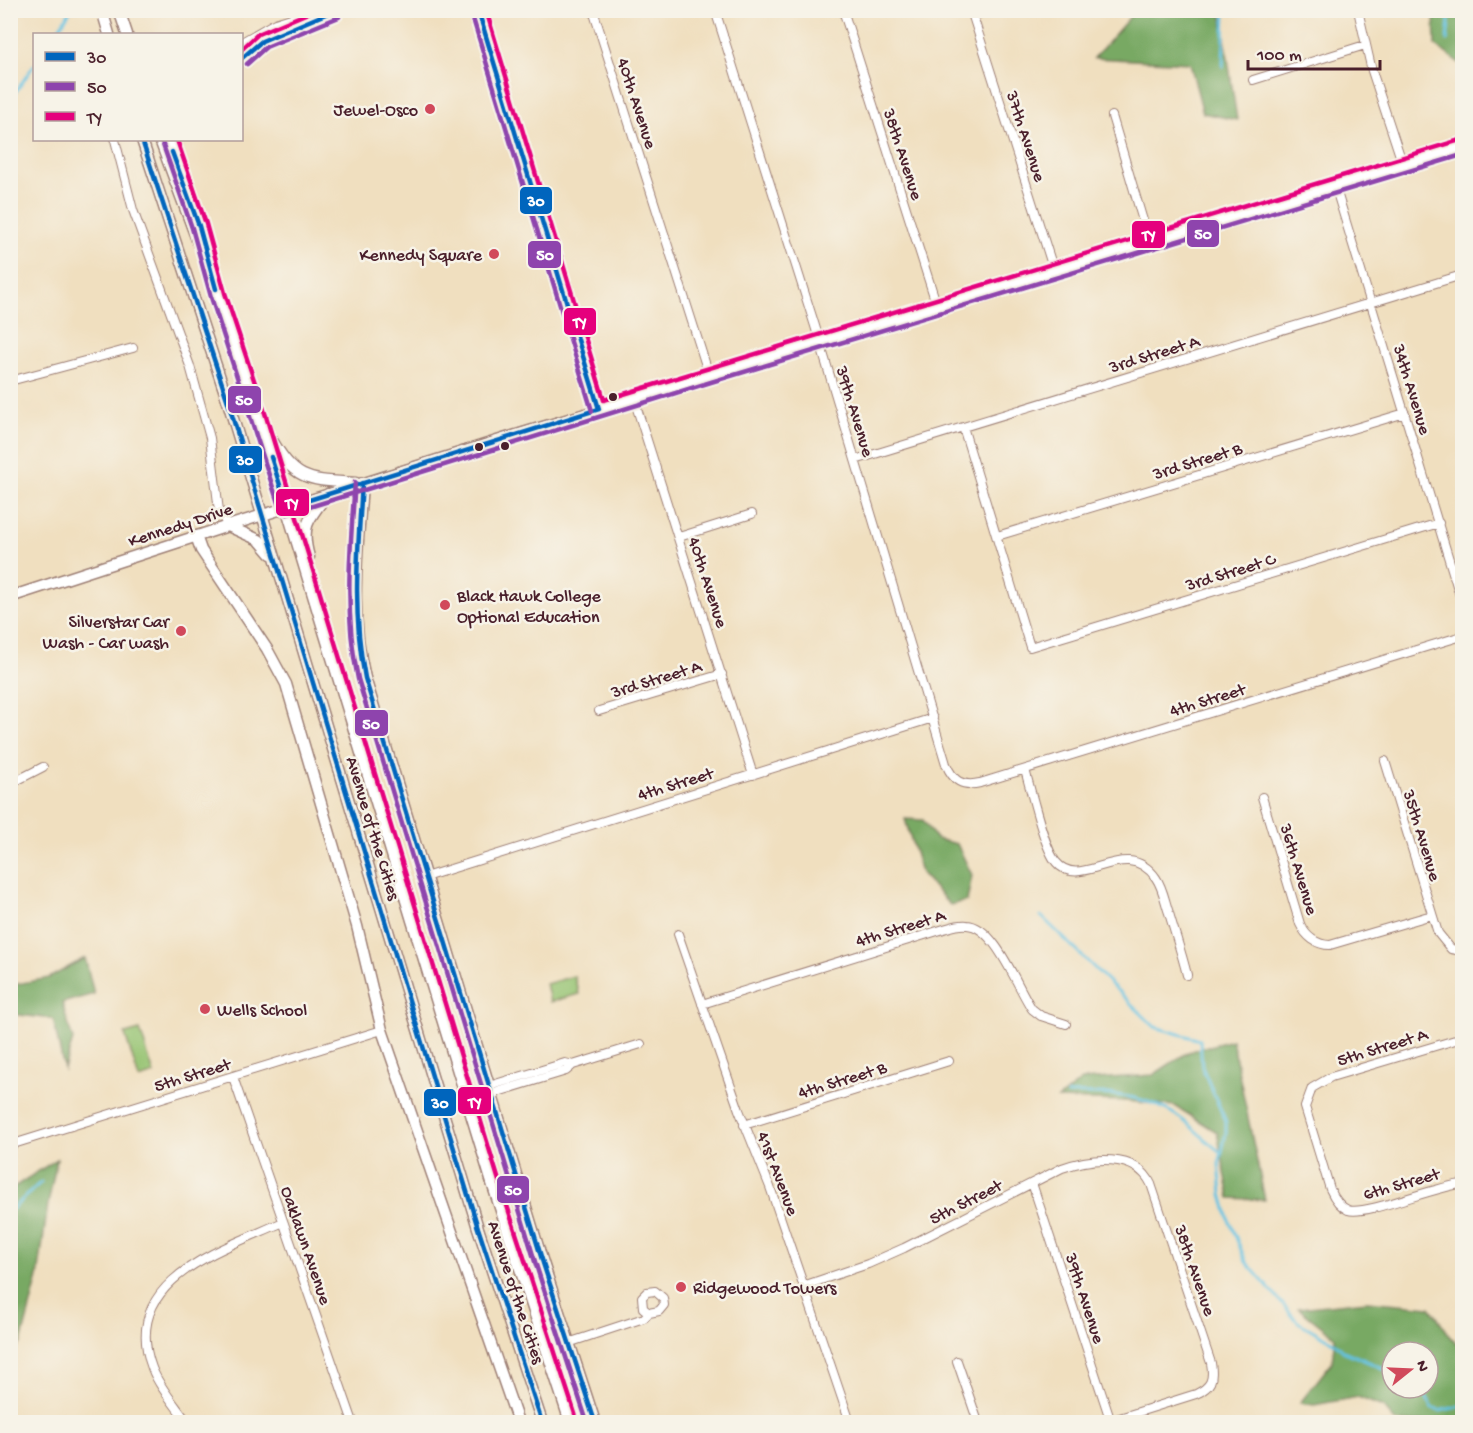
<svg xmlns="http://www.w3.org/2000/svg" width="1473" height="1433" viewBox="0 0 1473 1433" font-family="'Gochi Hand',sans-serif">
<rect width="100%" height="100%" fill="#f7f3e8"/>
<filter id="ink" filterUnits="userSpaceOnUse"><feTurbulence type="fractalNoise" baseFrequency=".0167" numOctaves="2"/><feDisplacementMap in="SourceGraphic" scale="12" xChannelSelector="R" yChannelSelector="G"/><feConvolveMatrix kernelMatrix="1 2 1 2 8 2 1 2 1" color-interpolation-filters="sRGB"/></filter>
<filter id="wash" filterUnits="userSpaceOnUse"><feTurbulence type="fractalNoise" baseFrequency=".008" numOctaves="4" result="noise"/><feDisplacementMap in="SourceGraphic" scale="24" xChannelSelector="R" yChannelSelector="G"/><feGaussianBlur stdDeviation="1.35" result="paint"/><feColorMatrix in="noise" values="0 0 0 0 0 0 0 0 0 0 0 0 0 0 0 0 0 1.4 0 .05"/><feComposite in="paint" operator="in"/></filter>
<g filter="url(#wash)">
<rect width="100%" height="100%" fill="#f0dfbf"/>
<path fill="#95c371" stroke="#70714e" stroke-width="1.5" d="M574,976L579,994L550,1002L546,984Z
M140,1030L154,1074L139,1079L125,1034Z"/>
<path fill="#78a963" stroke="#616447" stroke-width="1.5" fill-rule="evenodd" d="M1135,11H1221L1237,120L1203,113L1190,63L1094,58Z
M1434,11H1461L1462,65L1435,45Z
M905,819L923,820L936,839L957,844L972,875L967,901L950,905L921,873Z
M85,958L94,994L62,1003L73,1040L64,1069L53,1019L11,1014V985L49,978Z
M1232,1040L1265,1200L1230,1198L1217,1132L1175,1106L1127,1101L1058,1099L1082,1080L1153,1075L1188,1052Z
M57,1159L48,1204L38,1277L21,1343L11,1355V1189Z
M1367,1301L1430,1307L1456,1344L1462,1342V1422H1396L1383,1407L1358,1397L1314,1405L1300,1403L1332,1362L1335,1337L1298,1308ZM1392,1352H1428V1388H1392Z"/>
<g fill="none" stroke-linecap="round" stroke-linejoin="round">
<path stroke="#64c3e3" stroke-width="3" d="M55,34L71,10
M1447,40L1449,22L1447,10
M1223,67L1225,10
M10,100L34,65
M1041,916L1155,1027L1200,1040L1202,1067L1226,1122V1133L1219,1164L1222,1194L1229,1220L1246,1262L1298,1322L1335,1343L1343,1351L1392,1372
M1067,1094C1102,1093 1135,1093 1167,1110C1188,1120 1203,1140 1222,1153
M10,1211L41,1182
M1420,1388L1433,1408L1439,1411L1462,1406"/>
</g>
</g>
<g filter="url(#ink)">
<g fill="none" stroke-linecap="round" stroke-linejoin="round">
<g stroke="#9d7f75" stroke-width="10">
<path id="street" d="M478,10L599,409
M593,10L709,375
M715,10L815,326L946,764C953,781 962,787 980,783L1462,636
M843,10L937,306
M971,10L1054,271
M1358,10L1372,71L1403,165
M973,16L989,10
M242,42L275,23L317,10
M242,58L262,41L336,10
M1253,80L1365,45
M1112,116L1149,241
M115,140L133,210L190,366L210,438L219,511L228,526
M169,140L199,226L207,253
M1335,186L1462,602
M10,381L133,348
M634,399L753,775
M963,427L1030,647L1439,523
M855,460L1462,275
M997,536L1405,413
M679,537L752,514
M599,711L722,674
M1385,761L1438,933L1451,949L1462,951
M1025,770C1031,790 1044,848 1056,862C1081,893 1125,834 1156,878C1163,888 1165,902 1169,913C1175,934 1182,954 1187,975
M10,784L43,767
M1262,797L1300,924C1306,937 1317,945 1330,945L1432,915
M425,877L933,718
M10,905L12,919L10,926
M678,934L739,1110L770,1187L850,1422
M702,1004L944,929C951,927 959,924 967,925C995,926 1017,987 1032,1009L1041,1016L1066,1024
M1462,1038L1331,1077L1312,1088L1305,1107L1330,1189C1334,1198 1339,1206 1348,1210C1366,1216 1436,1186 1462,1184
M573,1065L641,1044
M233,1077L353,1422
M489,1086L565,1063L573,1065L566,1071L491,1094
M744,1125L949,1061
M10,1145L382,1030
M1032,1183L1111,1422
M803,1286L868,1264L904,1248L1062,1168C1090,1158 1136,1152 1151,1184L1211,1363C1214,1380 1211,1387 1196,1394L1110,1421
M568,1343L644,1318L649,1313L659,1311L664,1305L663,1298L655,1291L647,1292L642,1297L643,1308L649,1313
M957,1361L978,1422
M187,1422C176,1406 159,1387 152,1368C119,1280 222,1250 283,1222"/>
</g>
<g stroke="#9d7f75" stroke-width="13">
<path id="secondary" d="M102,10L109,34
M119,10L127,34
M142,140L228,402L478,1228L542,1422
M160,140L224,313L259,418L492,1183L570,1422
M271,438C295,482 309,480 356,483
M362,483C358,549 349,613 365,678L543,1263L595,1422
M228,526L259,540L271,554
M196,536L201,550L267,649L286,684L357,926L382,1030L518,1422
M309,557C300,526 309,518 328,494
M10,597L228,526L513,436L1462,147"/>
</g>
<use href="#street" stroke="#fff" stroke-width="8"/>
<use href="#secondary" stroke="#fff" stroke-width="10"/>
<g stroke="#f7f3e8" stroke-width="9">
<path id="bus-1" d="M242,58L262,41L335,10
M142,140L228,402L478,1228L542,1422
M172,152L199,226L216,289
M271,457L287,507L599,409L478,10
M362,483C358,549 352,613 365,678L543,1263L595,1422"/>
</g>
<g stroke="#f7f3e8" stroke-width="9">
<path id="bus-2" d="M471,12L592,411
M247,64L266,47L339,17
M162,142L192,228L211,297L280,509L287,514L711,382L1462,155
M355,482C350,549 344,614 358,679L536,1265L587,1422"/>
</g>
<g stroke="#f7f3e8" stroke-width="9">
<path id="bus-3" d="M486,10L604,400L1460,140
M242,49L258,34L315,10
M177,140L206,224L225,293L266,416L499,1181L577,1420"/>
</g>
<use href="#bus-1" stroke="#0065bd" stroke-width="4.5"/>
<use href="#bus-2" stroke="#8e44ad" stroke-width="4.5"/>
<use href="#bus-3" stroke="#e5007d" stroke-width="4.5"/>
</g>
</g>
<g fill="#d1495b" stroke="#f7f3e8" stroke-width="2">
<circle cx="430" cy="109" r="6"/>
<circle cx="494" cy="254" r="6"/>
<circle cx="445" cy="605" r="6"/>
<circle cx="181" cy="631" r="6"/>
<circle cx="205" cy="1009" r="6"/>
<circle cx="681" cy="1287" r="6"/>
</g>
<g fill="#4a1f2b" stroke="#f7f3e8" stroke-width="2">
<circle cx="613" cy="397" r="5"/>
<circle cx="505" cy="446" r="5"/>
<circle cx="479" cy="447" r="5"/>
</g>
<g text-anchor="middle" stroke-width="5" stroke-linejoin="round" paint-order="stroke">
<g font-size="18" fill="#4a1f2b" stroke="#f7f3e8">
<text transform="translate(638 103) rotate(72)" y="6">40th Avenue</text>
<text transform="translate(1027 136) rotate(72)" y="6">37th Avenue</text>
<text transform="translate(904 154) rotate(72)" y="6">38th Avenue</text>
<text transform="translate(1154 353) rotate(-17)" y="6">3rd Street A</text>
<text transform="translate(1413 389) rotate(73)" y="6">34th Avenue</text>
<text transform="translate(856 411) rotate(73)" y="6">39th Avenue</text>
<text transform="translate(1197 460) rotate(-17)" y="6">3rd Street B</text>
<text transform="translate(180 524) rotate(-18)" y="6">Kennedy Drive</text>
<text transform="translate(1230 571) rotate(-17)" y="6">3rd Street C</text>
<text transform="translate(709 582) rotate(72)" y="6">40th Avenue</text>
<text transform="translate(656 678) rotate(-17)" y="6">3rd Street A</text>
<text transform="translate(1207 699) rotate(-17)" y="6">4th Street</text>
<text transform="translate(675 783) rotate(-17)" y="6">4th Street</text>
<text transform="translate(374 828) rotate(73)" y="6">Avenue of the Cities</text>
<text transform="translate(1423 835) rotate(73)" y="6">35th Avenue</text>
<text transform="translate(1300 869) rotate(73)" y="6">36th Avenue</text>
<text transform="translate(900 927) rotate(-17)" y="6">4th Street A</text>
<text transform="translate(1382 1046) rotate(-17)" y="6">5th Street A</text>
<text transform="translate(192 1074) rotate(-17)" y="6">5th Street</text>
<text transform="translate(842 1079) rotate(-17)" y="6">4th Street B</text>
<text transform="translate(779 1173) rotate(69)" y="6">41st Avenue</text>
<text transform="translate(1401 1183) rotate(-16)" y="6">6th Street</text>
<text transform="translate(965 1201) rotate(-27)" y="6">5th Street</text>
<text transform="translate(307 1245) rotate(71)" y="6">Oaklawn Avenue</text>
<text transform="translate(1196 1270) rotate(71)" y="6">38th Avenue</text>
<text transform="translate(517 1292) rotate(72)" y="6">Avenue of the Cities</text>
<text transform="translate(1086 1298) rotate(72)" y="6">39th Avenue</text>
</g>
<g font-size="18" fill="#4a1f2b" stroke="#f7f3e8" text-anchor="end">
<text x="418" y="115">Jewel-Osco</text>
<text x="482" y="260">Kennedy Square</text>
<text x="457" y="601" text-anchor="start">Black Hawk College<tspan x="457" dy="21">Optional Education</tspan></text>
<text x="169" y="627">Silverstar Car<tspan x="169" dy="21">Wash - Car wash</tspan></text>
<text x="217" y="1015" text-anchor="start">Wells School</text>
<text x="693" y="1293" text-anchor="start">Ridgewood Towers</text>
</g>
</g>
<g stroke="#f7f3e8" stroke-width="2">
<rect x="519" y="186" width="34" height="29" rx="6" fill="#0065bd"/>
<rect x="1186" y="219" width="34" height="29" rx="6" fill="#8e44ad"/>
<rect x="1131" y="220" width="35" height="29" rx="6" fill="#e5007d"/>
<rect x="527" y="240" width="35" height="29" rx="6" fill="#8e44ad"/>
<rect x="563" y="307" width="34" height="29" rx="6" fill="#e5007d"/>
<rect x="227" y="385" width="35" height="29" rx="6" fill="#8e44ad"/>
<rect x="228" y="445" width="35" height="29" rx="6" fill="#0065bd"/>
<rect x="275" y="488" width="35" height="29" rx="6" fill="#e5007d"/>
<rect x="354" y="709" width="35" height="28" rx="6" fill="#8e44ad"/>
<rect x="457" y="1086" width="35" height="29" rx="6" fill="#e5007d"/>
<rect x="423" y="1088" width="34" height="29" rx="6" fill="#0065bd"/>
<rect x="496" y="1175" width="34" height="29" rx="6" fill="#8e44ad"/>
</g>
<g font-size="16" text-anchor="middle" font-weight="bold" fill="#fff">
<text x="536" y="206">30</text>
<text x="1203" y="239">50</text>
<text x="1149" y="240">TY</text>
<text x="545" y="260">50</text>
<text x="580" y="327">TY</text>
<text x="244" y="405">50</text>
<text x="245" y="465">30</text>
<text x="292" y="508">TY</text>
<text x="371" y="729">50</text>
<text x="475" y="1107">TY</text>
<text x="440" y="1108">30</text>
<text x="513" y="1195">50</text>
</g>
<rect width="1473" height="1433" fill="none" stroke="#f7f3e8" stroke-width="36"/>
<rect x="33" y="33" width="210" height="108" fill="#f7f3e8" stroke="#b29e9c" stroke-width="1.5"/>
<rect x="45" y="52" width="30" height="9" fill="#0065bd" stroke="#b29e9c" stroke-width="1.5"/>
<text x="87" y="63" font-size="18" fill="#4a1f2b">30</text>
<rect x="45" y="82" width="30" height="9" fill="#8e44ad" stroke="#b29e9c" stroke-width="1.5"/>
<text x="87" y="93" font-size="18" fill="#4a1f2b">50</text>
<rect x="45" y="112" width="30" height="9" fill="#e5007d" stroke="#b29e9c" stroke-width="1.5"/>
<text x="87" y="123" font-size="18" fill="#4a1f2b">TY</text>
<g transform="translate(1410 1370) rotate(72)"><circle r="28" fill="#f7f3e8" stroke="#b29e9c" stroke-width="1.5"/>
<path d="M0-4.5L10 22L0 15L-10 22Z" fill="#d1495b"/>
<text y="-9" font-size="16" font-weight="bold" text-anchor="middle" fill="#4a1f2b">N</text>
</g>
<path d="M1248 60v9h132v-9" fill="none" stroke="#4a1f2b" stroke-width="3"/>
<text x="1257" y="60" font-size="18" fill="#4a1f2b" stroke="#f7f3e8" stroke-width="4.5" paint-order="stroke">100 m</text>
</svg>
